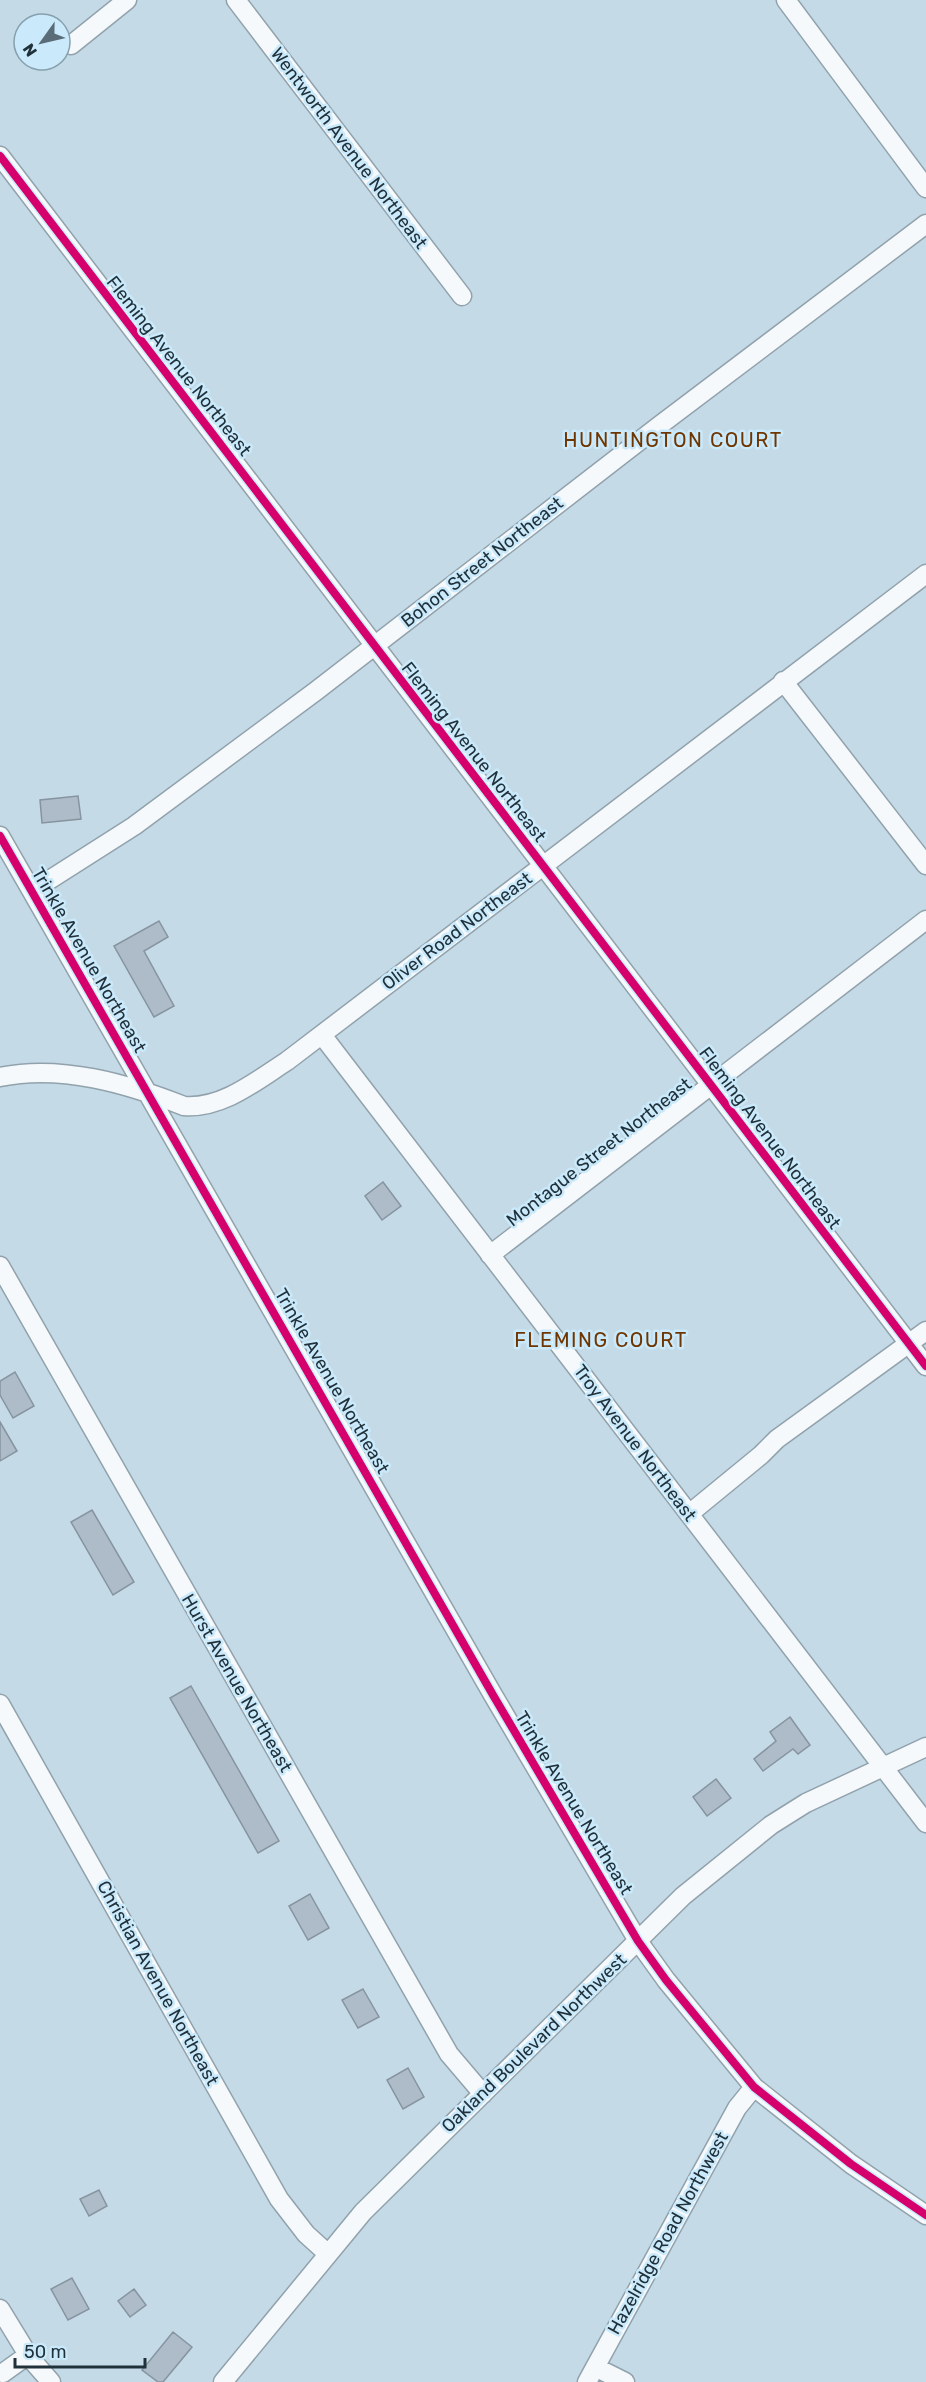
<svg xmlns="http://www.w3.org/2000/svg" width="926" height="2382" viewBox="0 0 926 2382" font-family="Rubik,sans-serif">
<rect width="100%" height="100%" fill="#c4dae7"/>
<path fill="#adbcc8" stroke="#86949f" stroke-width="1.5" d="M78,796L81,819L42,823L40,800Z
M159,921L168,937L144,951L174,1006L154,1017L114,946Z
M383,1182L401,1206L382,1220L365,1196Z
M15,1372L34,1406L13,1418L0,1395V1381Z
M0,1422L17,1451L0,1461Z
M92,1510L134,1582L113,1595L71,1522Z
M191,1686L279,1841L258,1853L170,1698Z
M790,1717L810,1745L798,1754L793,1749L763,1771L754,1759L776,1741L770,1732Z
M716,1779L731,1798L707,1816L693,1797Z
M310,1894L329,1928L308,1940L289,1906Z
M363,1989L379,2017L358,2028L342,2000Z
M408,2068L424,2097L403,2109L387,2080Z
M99,2190L107,2206L89,2216L80,2199Z
M72,2278L89,2309L68,2320L51,2289Z
M134,2289L146,2305L130,2317L118,2301Z
M173,2332L192,2347L163,2382H158L142,2370Z"/>
<g fill="none" stroke-linecap="round" stroke-linejoin="round">
<g stroke="#91a2ac" stroke-width="21">
<path id="minor" d="M236,0L462,296
M786,0L926,188
M71,45L127,0
M0,156L926,1366
M783,681L926,865
M0,836L493,1695L638,1941L666,1980L754,2087L851,2164L926,2215
M32,891L134,826L316,691L660,425L926,224
M322,1035L926,1823
M0,1077C61,1064 128,1084 184,1106C222,1109 256,1081 287,1061L926,574
M490,1255L926,920
M0,1266L449,2054L483,2094
M689,1514L761,1455L777,1439L926,1331
M0,1704L279,2199L306,2234L327,2253
M0,2309L30,2358L51,2382
M595,2367L625,2382
M3,2373L28,2355
M223,2382L363,2212L683,1896L771,1825L806,1803L926,1747
M587,2382L737,2108L754,2087"/>
</g>
<use href="#minor" stroke="#f6f9fb" stroke-width="18"/>
<g stroke="#caeafc" stroke-width="11">
<path id="cycleway" d="M0,156L926,1366
M0,836L493,1695L638,1941L666,1980L754,2087L851,2164L926,2215"/>
</g>
<use href="#cycleway" stroke="#d6006c" stroke-width="8"/>
</g>
<g text-anchor="middle" stroke-width="5" stroke-linejoin="round" paint-order="stroke">
<g font-size="18" fill="#21313a" stroke="#caeafc">
<text transform="translate(349 148) rotate(53)" y="6">Wentworth Avenue Northeast</text>
<text transform="translate(179 366) rotate(52)" y="6">Fleming Avenue Northeast</text>
<text transform="translate(482 562) rotate(-38)" y="6">Bohon Street Northeast</text>
<text transform="translate(474 752) rotate(52)" y="6">Fleming Avenue Northeast</text>
<text transform="translate(457 931) rotate(-37)" y="6">Oliver Road Northeast</text>
<text transform="translate(89 960) rotate(60)" y="6">Trinkle Avenue Northeast</text>
<text transform="translate(770 1138) rotate(53)" y="6">Fleming Avenue Northeast</text>
<text transform="translate(599 1152) rotate(-38)" y="6">Montague Street Northeast</text>
<text transform="translate(332 1381) rotate(60)" y="6">Trinkle Avenue Northeast</text>
<text transform="translate(635 1443) rotate(53)" y="6">Troy Avenue Northeast</text>
<text transform="translate(237 1683) rotate(60)" y="6">Hurst Avenue Northeast</text>
<text transform="translate(574 1803) rotate(59)" y="6">Trinkle Avenue Northeast</text>
<text transform="translate(158 1983) rotate(61)" y="6">Christian Avenue Northeast</text>
<text transform="translate(534 2043) rotate(-44)" y="6">Oakland Boulevard Northwest</text>
<text transform="translate(668 2233) rotate(-61)" y="6">Hazelridge Road Northwest</text>
</g>
<g font-size="20" letter-spacing="1.5" fill="#703601" stroke="#caeafc">
<text x="673" y="447">HUNTINGTON COURT</text>
<text x="601" y="1347">FLEMING COURT</text>
</g>
</g>
<g transform="translate(42 42) rotate(236)"><circle r="28" fill="#caeafc" stroke="#86a0ae" stroke-width="1.5"/>
<path d="M0-4.5L10 22L0 15L-10 22Z" fill="#5a6c77"/>
<text y="-9" font-size="16" font-weight="bold" text-anchor="middle" fill="#21313a">N</text>
</g>
<path d="M15 2358v9h130v-9" fill="none" stroke="#21313a" stroke-width="3"/>
<text x="24" y="2358" font-size="18" fill="#21313a" stroke="#caeafc" stroke-width="4.5" paint-order="stroke">50 m</text>
</svg>
